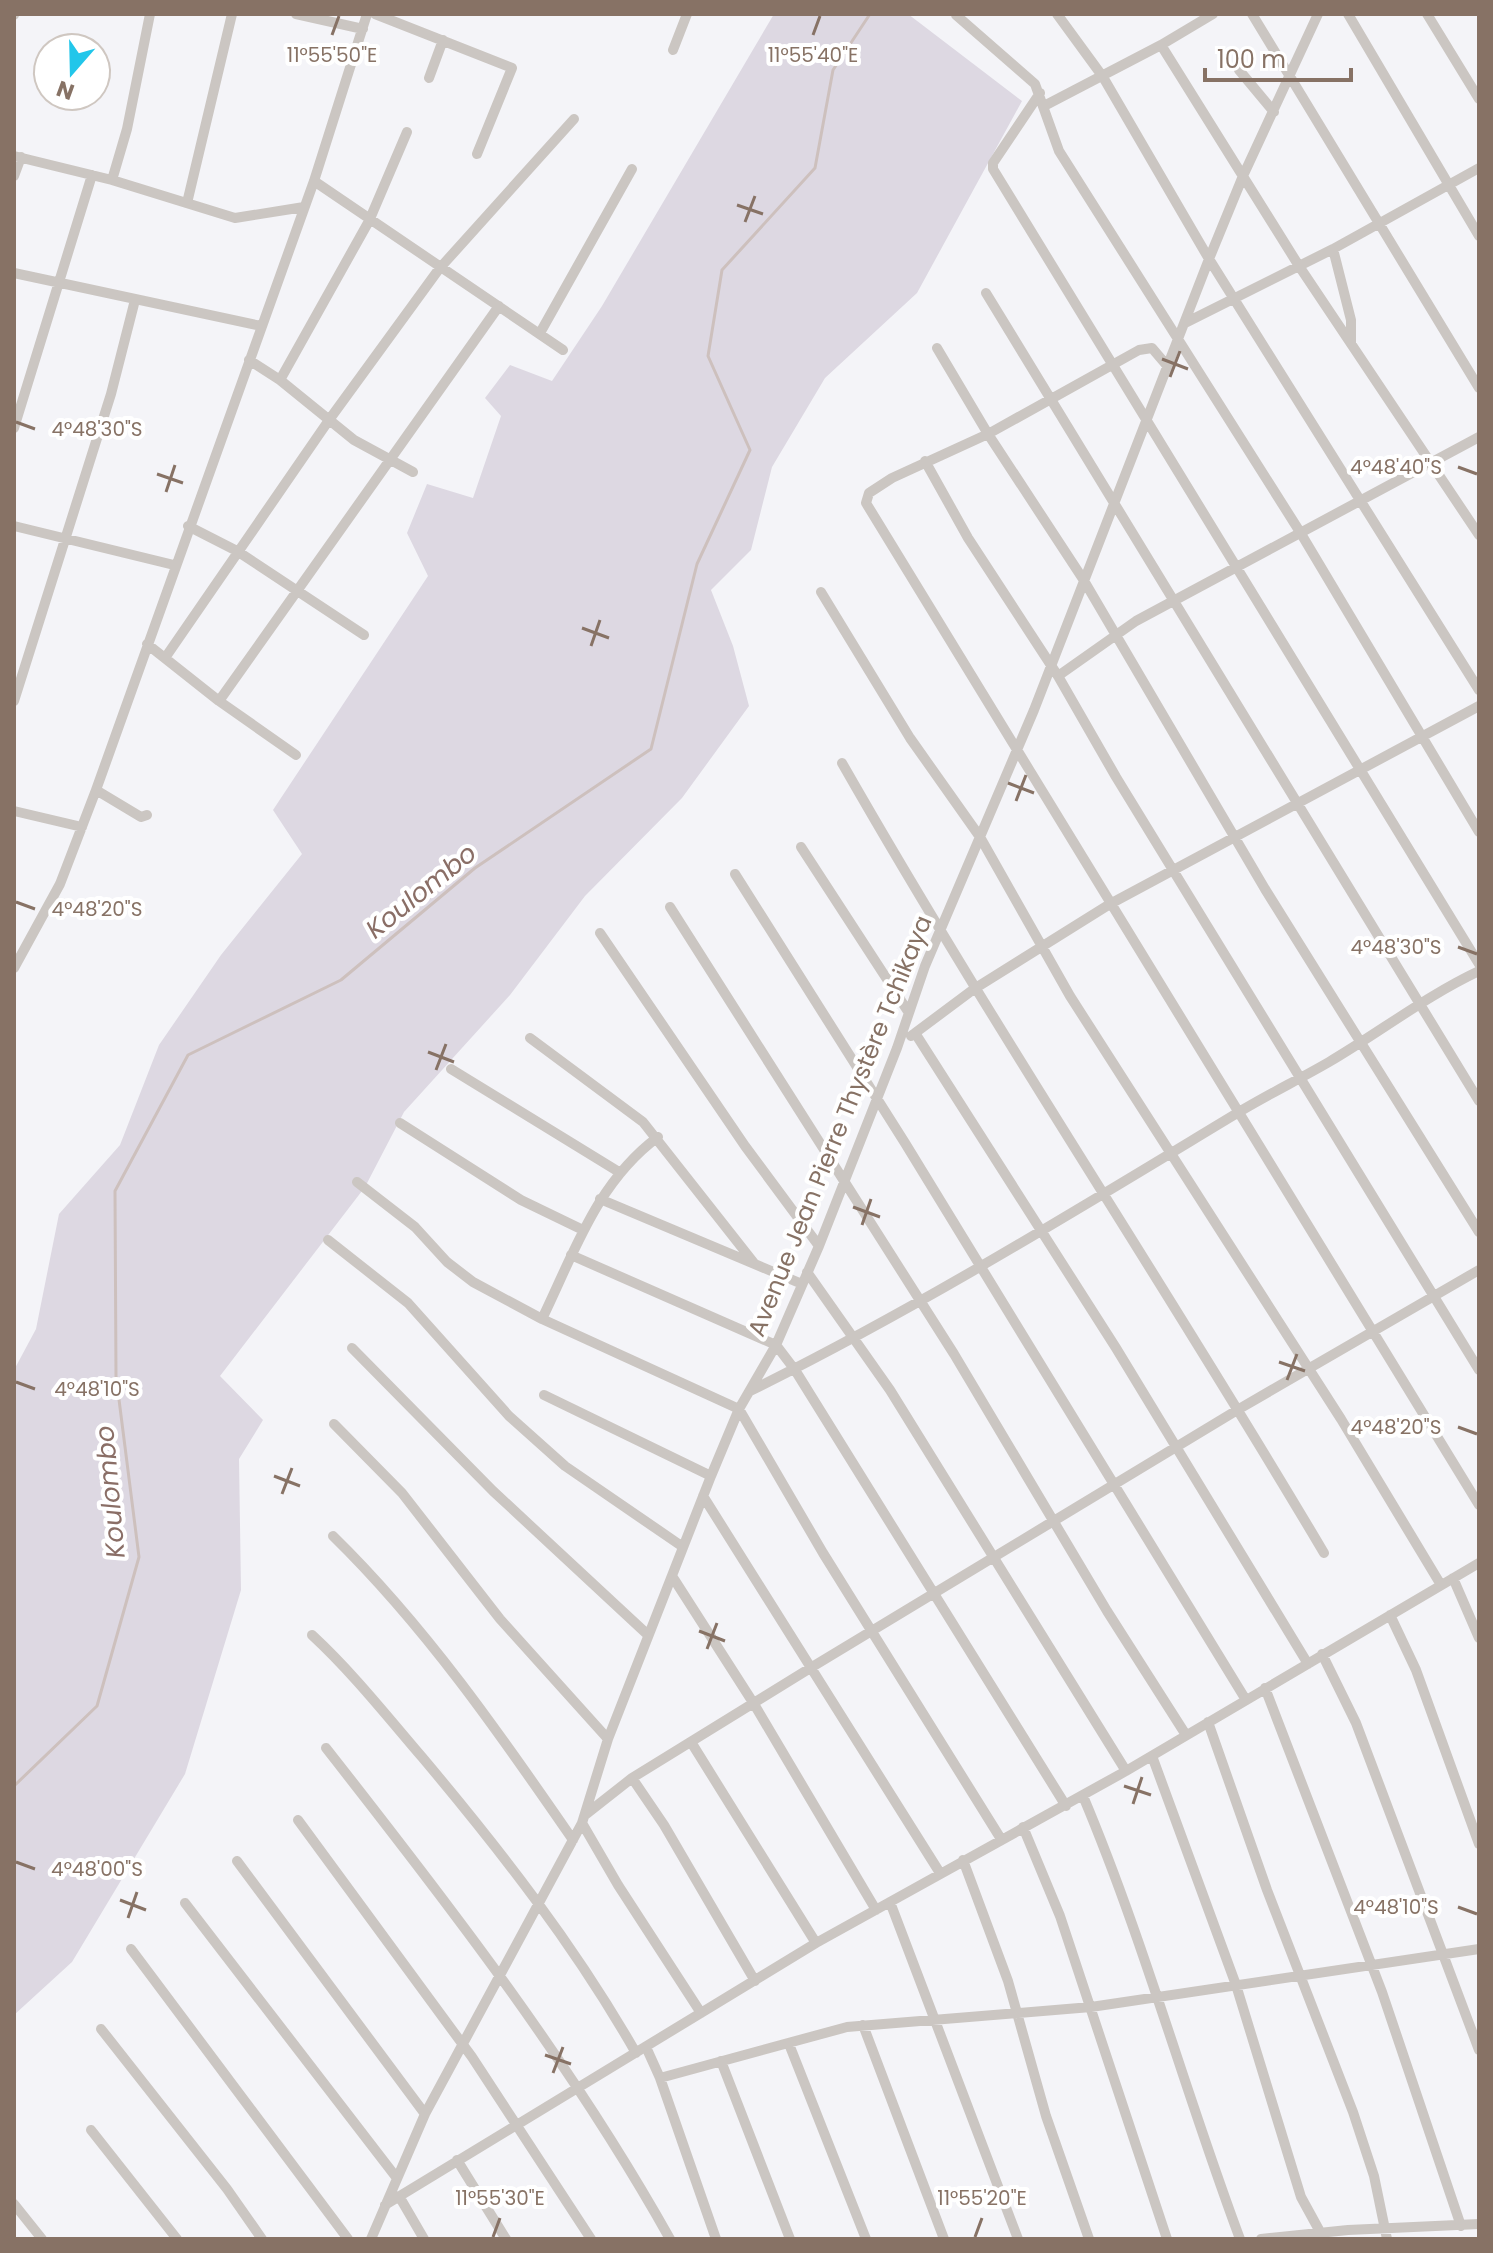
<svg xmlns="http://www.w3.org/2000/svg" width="1493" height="2253" viewBox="0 0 1493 2253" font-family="Poppins,sans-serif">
<rect width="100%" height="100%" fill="#f4f4f8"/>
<path fill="#ddd8e2" d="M774,14H908L1022,101L917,293L825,378L772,467L751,550L711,590L733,646L749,706L682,798L585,896L510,995L404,1112L365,1187L220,1376L263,1420L239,1459L241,1590L185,1774L72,1962L14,2015V1370L36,1329L59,1214L120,1145L159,1045L221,955L302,854L273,810L428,576L407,533L427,484L473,498L501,416L485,398L510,365L552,381L602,306Z"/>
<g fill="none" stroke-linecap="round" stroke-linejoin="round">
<path stroke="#cdc0bd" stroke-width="3" d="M14,1786L97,1706L139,1557L116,1376L115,1191L188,1055L341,980L475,868L651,749L697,564L750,450L708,356L722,270L815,168L833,70L870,14"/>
<path stroke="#cbc6c2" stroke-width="10" d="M296,14L363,29
M375,14L512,68L477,154
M1057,14L1103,77L1209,259L1479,690
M1252,14L1479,388
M1348,14L1479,236
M1427,14L1479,99
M14,15V14
M956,15L1035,84L1059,151L1300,532L1479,832
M1161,45L1299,266L1479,535
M673,50L687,14
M1239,70L1274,112
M429,78L443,40
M1040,93L993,163V169L1479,964
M1044,106L1161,45L1213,14
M14,156L112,180L235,218L304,207
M14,176L21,157
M112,180L127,129L150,14
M314,181L563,350
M187,203L232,14
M1333,249L1351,320V343
M14,273L261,326
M986,293L1479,1101
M1187,322L1333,249L1479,168
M540,333L632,169
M937,348L988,434L1083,579L1265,889L1479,1232
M249,360L280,380L354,440L413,472
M1169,368L1152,348L1139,350L988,434L892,478L869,493L866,503L1479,1505
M280,380L369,221L407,132
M14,428L92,175
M925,461L968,538L1058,676L1116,777L1479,1370
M14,526L174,565
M188,526L237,551L364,635
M821,592L910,738L980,837L1070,996L1341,1419L1441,1585
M147,644L219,701L296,755
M165,658L329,420L439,269L574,119
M1058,676L1136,621L1479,437
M14,701L111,394L135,300
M219,701L499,306
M842,763C995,1031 1167,1287 1324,1553
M96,790L141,817L147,815
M14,811L82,827
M801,847L909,1013
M735,874L905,1143L1246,1700
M670,907L954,1354L1107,1611L1186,1735
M600,933L745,1146L819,1246
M14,968L60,884L96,790L314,181L367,14
M915,1033L1116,1348L1308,1664
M911,1036L974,989L1110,904L1479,706
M530,1038L643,1122L754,1263
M451,1069L619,1172
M400,1123L521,1200L583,1230
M357,1182L415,1227L447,1262L473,1282L542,1319L739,1409L823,1553L1001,1839
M600,1199L802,1284
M328,1240L408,1303L509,1416L565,1466L683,1547
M571,1255L776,1345L795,1370L1066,1806
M807,1272L890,1390L1126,1771
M542,1319C574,1253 597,1182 658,1137
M352,1348L493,1491L648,1635
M750,1391C916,1309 1075,1211 1234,1115C1265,1096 1298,1080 1329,1062C1380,1032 1426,996 1479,971
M544,1395L711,1476
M334,1424L402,1493L500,1619L608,1739
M703,1496L940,1873
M333,1536C425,1626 500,1734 573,1840
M672,1576L754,1704L876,1910
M1453,1578L1479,1638
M1390,1615L1416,1670L1479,1844
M312,1635C352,1672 386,1715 422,1757C501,1851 575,1946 636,2053
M1322,1654L1356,1723L1479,2050
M1265,1688L1382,1992L1461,2226
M1208,1722L1267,1890L1353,2112L1374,2176L1387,2239
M691,1742L816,1943
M326,1748C450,1906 572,2064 670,2239
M1152,1756L1236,1985L1301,2197L1324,2239
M632,1778L664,1825L755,1981
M1083,1796C1144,1941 1185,2092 1240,2239
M585,1815L632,1778L812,1667L1239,1409L1479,1270
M298,1820L472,2057L591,2239
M582,1823L618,1885L701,2013
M1023,1827L1060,1916L1167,2239
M963,1860L1008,1981L1046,2116L1089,2239
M237,1861L425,2114
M890,1902L1018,2239
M185,1903L396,2177
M131,1949L348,2239
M863,2025L944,2239
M101,2029L227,2189L262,2239
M789,2044L866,2239
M646,2047L660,2078L847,2027L1091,2007L1479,1949
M721,2061L790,2239
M660,2078L716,2239
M91,2130L177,2239
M457,2160L506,2239
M399,2196L424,2239
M14,2204L42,2239
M385,2205L816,1943L1126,1771L1479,1563
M371,2239L425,2114L582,1823L608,1739L711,1476L739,1409L776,1345L819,1246L897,1048L925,966L1034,710L1209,259L1243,176L1318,14
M1261,2239L1348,2230L1479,2224"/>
</g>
<path fill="none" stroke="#877265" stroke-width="3" d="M332,35L339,16M813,35L820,16M737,205L763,214M745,222L755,196M1162,359L1188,369M1170,377L1180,351M16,422L35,429M1458,467L1477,474M157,474L183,483M166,492L175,465M582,628L609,638M591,646L600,620M1008,783L1034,793M1016,801L1026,775M16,902L35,909M1458,947L1477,954M428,1052L454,1062M436,1070L446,1044M853,1207L880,1217M862,1225L871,1199M1279,1362L1305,1371M1287,1380L1297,1354M16,1382L35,1389M1458,1427L1477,1434M274,1476L300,1486M282,1494L292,1468M699,1631L725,1641M707,1649L717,1623M1124,1786L1151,1795M1133,1804L1142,1777M16,1862L35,1869M120,1900L146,1910M1458,1907L1477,1914M128,1918L137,1892M545,2055L571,2064M553,2073L563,2047M493,2237L500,2218M975,2237L982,2218"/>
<g text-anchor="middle" stroke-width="8" stroke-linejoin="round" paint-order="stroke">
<g font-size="24" fill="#877265" stroke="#fff">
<text transform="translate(840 1126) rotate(-68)" y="8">Avenue Jean Pierre Thystère Tchikaya</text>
</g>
<g font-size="26" font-style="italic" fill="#8a6e66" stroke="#fff">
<text transform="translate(421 891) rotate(-39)" y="9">Koulombo</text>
<text transform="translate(110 1492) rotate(-95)" y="9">Koulombo</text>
</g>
</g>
<g font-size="20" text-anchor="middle" fill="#877265" stroke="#fff" stroke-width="8" stroke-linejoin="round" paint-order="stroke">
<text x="813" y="62">11°55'40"E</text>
<text x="332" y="62">11°55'50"E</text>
<text x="97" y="436">4°48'30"S</text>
<text x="1396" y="474">4°48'40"S</text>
<text x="97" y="916">4°48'20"S</text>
<text x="1396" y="954">4°48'30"S</text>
<text x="97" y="1396">4°48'10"S</text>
<text x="1396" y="1434">4°48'20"S</text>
<text x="97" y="1876">4°48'00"S</text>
<text x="1396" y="1914">4°48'10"S</text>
<text x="500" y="2205">11°55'30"E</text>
<text x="982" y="2205">11°55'20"E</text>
</g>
<rect width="1493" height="2253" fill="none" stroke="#877265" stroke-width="32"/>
<g transform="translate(72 72) rotate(200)"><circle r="38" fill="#ffffff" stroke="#cfc7c1" stroke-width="2"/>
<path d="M0-6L14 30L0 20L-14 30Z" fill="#22c6ea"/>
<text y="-12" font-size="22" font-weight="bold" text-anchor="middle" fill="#877265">N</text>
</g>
<path d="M1205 68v12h146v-12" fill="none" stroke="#877265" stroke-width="4"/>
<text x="1217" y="68" font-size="24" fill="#877265" stroke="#ffffff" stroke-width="6" paint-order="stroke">100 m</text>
</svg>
